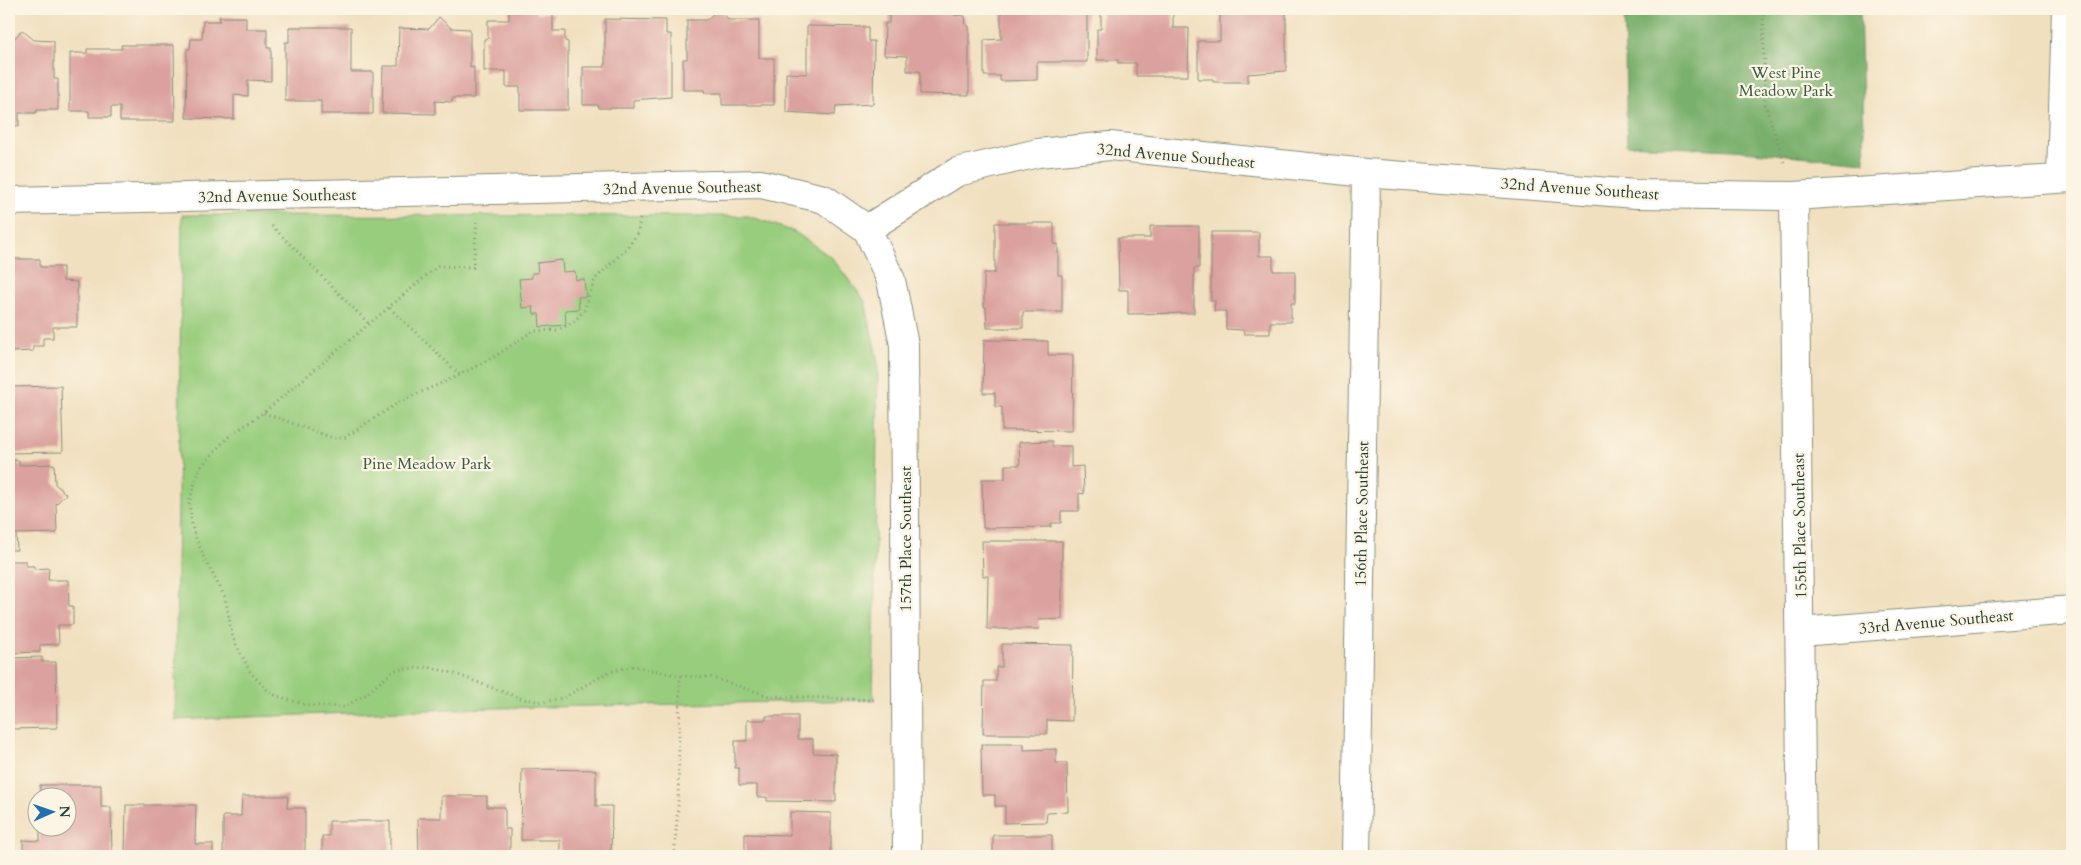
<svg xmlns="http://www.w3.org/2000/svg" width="2081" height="865" viewBox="0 0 2081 865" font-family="Cardo,serif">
<rect width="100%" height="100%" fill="#fcf5e5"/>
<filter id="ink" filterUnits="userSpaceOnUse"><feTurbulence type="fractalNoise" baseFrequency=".02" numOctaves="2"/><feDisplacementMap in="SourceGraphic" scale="10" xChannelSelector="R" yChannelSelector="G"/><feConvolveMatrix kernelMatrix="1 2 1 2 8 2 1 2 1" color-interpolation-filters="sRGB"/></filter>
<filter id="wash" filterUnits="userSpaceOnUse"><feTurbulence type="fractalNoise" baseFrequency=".0096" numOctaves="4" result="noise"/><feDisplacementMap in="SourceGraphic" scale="20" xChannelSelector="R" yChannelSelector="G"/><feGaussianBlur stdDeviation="1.12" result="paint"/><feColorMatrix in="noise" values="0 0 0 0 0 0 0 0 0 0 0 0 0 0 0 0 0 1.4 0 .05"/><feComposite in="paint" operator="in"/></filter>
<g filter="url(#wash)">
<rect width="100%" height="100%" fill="#f1e0c0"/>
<path fill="#99cd7e" stroke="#5c8559" d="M182,215L749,216L795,232L832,258L865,301L878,363L873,700L450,709L175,720Z"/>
<path fill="#7ab06d" stroke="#4c7650" d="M1624,9H1860L1865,162L1732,150L1627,145Z"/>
<g id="blocks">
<path fill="#dba19e" d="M509,9H536V13H553V31H565V41L568,42V110H520V87H506V71H484V39H488V20H509Z
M719,9L729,20H759V58H774V105H722V93H705L704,90H683V59H687V20H706Z
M889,9H954V15L965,16L966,26H969V95L920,94V71H907V56L884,55L885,23H889Z
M1001,9H1087V62H1037V80L1000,81V76H984V40L1001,39Z
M1101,9H1173V28H1189L1188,76H1136V63H1118V60H1097V29H1101Z
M1220,9H1286V71L1248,74V82H1213V79H1198V41H1220Z
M219,17H246V29H267V48H271V81L248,80V96L234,95V119L186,118L187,49H190L191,39H202L203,21H220Z
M439,17L451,28L470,29V68L474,67V98H452V102L435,101V114L382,113L383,66H398L399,28L429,29Z
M605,19L666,20V34H671V97L633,100V108H599L598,105H583V67H605Z
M807,26L868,27V41H874L873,104L836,106L835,115L786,112V73L807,74Z
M289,27H351V72H373V114H321V101H285V42H289Z
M22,30L34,40L54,41V79H58V110H37L36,113H19V126H9V40H13Z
M121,45H174L175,121H120V107H111V117H89V111H70V53H87V49H122Z
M995,223H1054V244H1058V275H1062V312H1023V328H987L986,307H984V273H995Z
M1150,226H1199V268H1194V313L1128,314V290H1119L1118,238H1150Z
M1211,232H1259V256H1273V271H1295V303H1291V322H1270V334H1244L1243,330L1226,329V311H1214L1215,301H1211Z
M11,259H40V267H63V281L77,282V327H53V338H43V346H33V351L9,352V283H12Z
M562,260L563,272L575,271L576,280L584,279L586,297H578L579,309L565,310L566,325L540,327L539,314H534L533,307L522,308L519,279L532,278V273H538L537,263Z
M984,340L1048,341V355H1073L1072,431L1002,430V407H995V393H983Z
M61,386L63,452L9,453V387Z
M1052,441V446H1071V467L1083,466L1084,494L1079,493V511H1061V523H1051V527L983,528L982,479H1005V465H1020L1019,442Z
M19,460V465L54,464L55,484L66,494L56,504L57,533L16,534L17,550H9V461Z
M982,541H1062V619L1038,620L1039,629H987L988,576H983Z
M9,561H26V566H34V569L49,568L48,580H68L69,606H73V625H58L59,644L40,645V652L11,653Z
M1002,644L1073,645L1072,721L1047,720V734H983L984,681H996V667H1002Z
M42,657V662H56L57,728L9,729V658Z
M766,716H798V739H813V753L836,754V802L767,801V797H757V785H739V768H735V741H747V720H766Z
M981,744H1024V750L1056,749V763H1067L1068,812L1047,813L1046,822L1005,823V806H995V795H982Z
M522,769L596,770V806H612L611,854H560V840H521Z
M40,785H101V807H111L112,856H23V840L40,841V828H68V798H40Z
M9,792H13V856H9Z
M242,796H288L287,808H305V856H223V816H241Z
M441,796H487V807H505V829H510V856H419L418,818H441Z
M126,805H196L195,844H213V856H125Z
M790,812L831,813V856H745V834L790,835Z
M329,821H390V856H322V836H329Z
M993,835H1052V856H993Z"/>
</g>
</g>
<g filter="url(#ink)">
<use href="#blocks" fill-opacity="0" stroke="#888e7a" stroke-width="1"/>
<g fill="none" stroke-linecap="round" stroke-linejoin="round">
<g stroke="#888e7a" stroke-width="30">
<path id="street" d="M2061,177L2066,9
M1794,196L1802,856
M9,201L761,184L824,199L867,229L891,280L904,345L907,856
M867,229L957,172L1038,153L1110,146L1366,173L1636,194L1794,196L2072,178
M1800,632L2072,610
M1356,856L1366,173"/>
</g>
<path stroke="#888e7a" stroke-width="3" stroke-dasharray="1 4" stroke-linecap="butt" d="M1763,9L1765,104L1785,165
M477,222L473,267L438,266L263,413L228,437L200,468L189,502L193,531L205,560L225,597L233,638L250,672L271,694L306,705L344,707L365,695L395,670L428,667L453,673L522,699L544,702L563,698L609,672L634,666L680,676L710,677L769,696L876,700
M272,226L370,325
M390,308L460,375
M264,413L333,438H344L401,401L460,375L497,355L533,331L558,330L575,321L584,310L595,279L626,249L638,233L640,216
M674,856L678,808L680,676"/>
<use href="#street" stroke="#fff" stroke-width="28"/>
</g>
</g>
<g text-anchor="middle" stroke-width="4.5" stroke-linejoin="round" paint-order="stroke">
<g font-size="16" fill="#375a43" stroke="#fcf5e5">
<text x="1786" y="78">West Pine<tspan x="1786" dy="18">Meadow Park</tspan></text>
<text x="427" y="469">Pine Meadow Park</text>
</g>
<g font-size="16" fill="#1f3d34" stroke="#fcf5e5">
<text transform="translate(1176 155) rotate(5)" y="6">32nd Avenue Southeast</text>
<text transform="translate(682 187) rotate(-1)" y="6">32nd Avenue Southeast</text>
<text transform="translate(1580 188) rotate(4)" y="6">32nd Avenue Southeast</text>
<text transform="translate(277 195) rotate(-1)" y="6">32nd Avenue Southeast</text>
<text transform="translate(1361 514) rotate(-89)" y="6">156th Place Southeast</text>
<text transform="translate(1799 526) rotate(-91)" y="6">155th Place Southeast</text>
<text transform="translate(905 539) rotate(-90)" y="6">157th Place Southeast</text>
<text transform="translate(1936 621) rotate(-5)" y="6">33rd Avenue Southeast</text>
</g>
</g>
<rect width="2081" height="865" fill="none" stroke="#fcf5e5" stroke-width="30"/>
<g transform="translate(52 812) rotate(88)"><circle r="24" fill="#fcf5e5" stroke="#a4ab9e"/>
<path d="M0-4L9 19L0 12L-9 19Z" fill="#1f6fb2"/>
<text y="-8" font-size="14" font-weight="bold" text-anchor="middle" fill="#1f3d34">N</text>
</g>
</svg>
